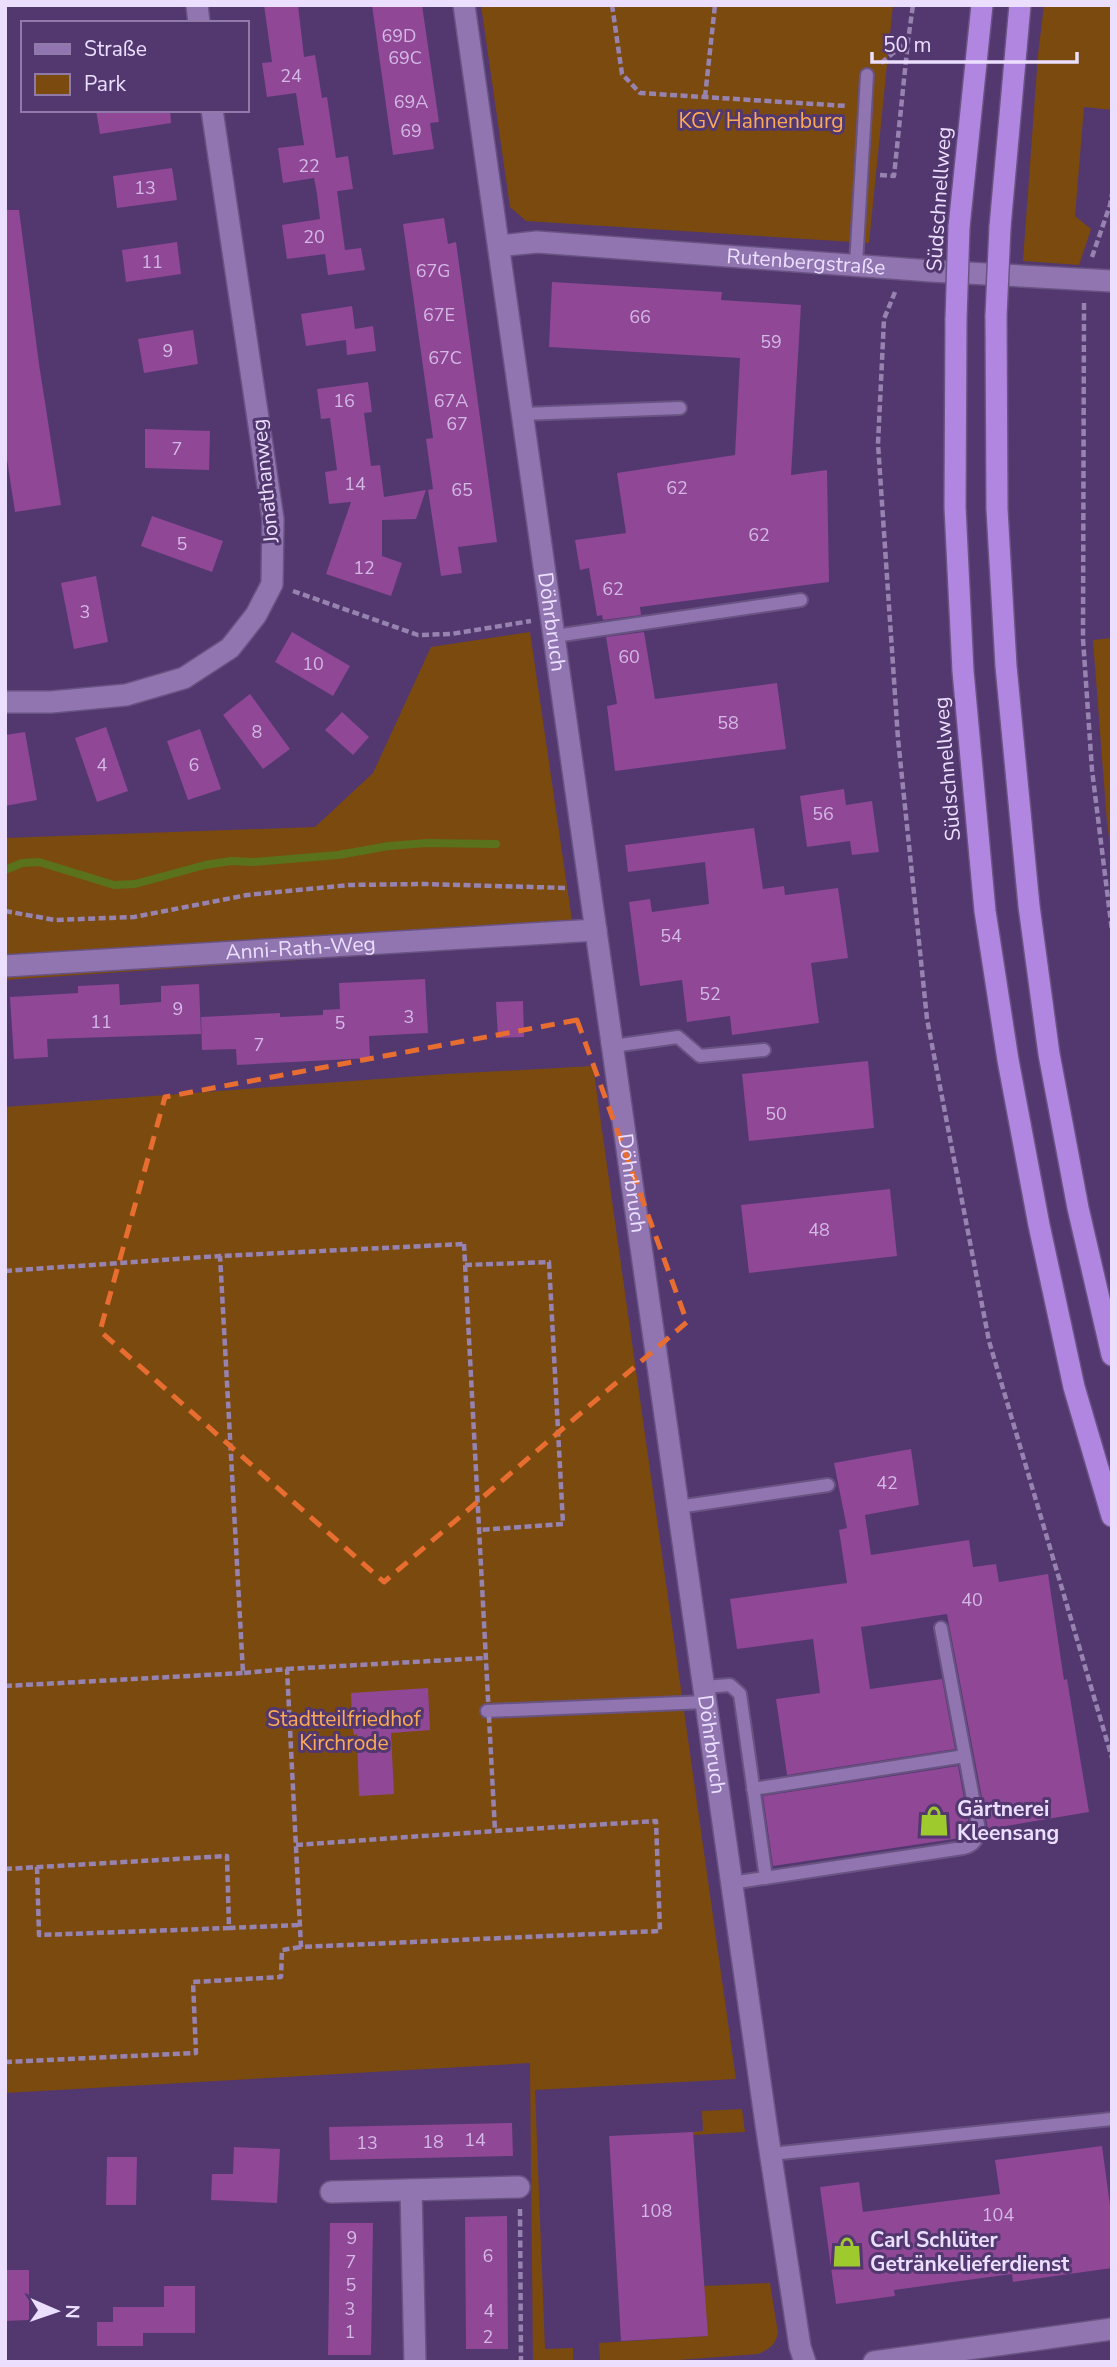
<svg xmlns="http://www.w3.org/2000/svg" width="1117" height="2367" viewBox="0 0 1117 2367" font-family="'Nunito Sans',sans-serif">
<rect width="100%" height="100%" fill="#52386f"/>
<path fill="#7b4a0f" d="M481,5H893L869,243L526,221L510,207Z
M1044,5H1112V110L1084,107L1075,216L1091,229L1079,265L1023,261L1038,55Z
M530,632L575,941L5,980V838L315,827L373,773L431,647Z
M1112,638V862L1107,822L1093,640Z
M593,1066L736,2079L535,2090L545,2349L573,2348V2362H533L530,2063L5,2093V1107L446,1074Z
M742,2109L745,2132L693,2135V2132L703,2131L702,2111Z
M770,2283L778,2333C775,2346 769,2349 758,2354L651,2362H600L599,2343L707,2336L704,2286Z"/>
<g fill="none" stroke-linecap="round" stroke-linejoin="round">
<path stroke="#59721b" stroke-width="8" d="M5,870L22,863L39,862L114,885L135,884L205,865L231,861L253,862L338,855L389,846L427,843L496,844"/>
</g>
<path fill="#8f4796" d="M264,5H298L304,57L315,55L322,98L327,97L336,158L348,156L353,189L317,194L314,178L283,183L278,148L304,145L296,93L267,97L262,63L272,62Z
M372,5H422L439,122L430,123L434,149L393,155Z
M96,110H170L171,123L100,134Z
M172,168L177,200L117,208L113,176Z
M337,191L345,250L361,248L365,270L328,275L325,254L287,259L282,225L320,219L317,194Z
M5,210H19L39,364L61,505L15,512L5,446Z
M444,218L448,244L456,242L497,542L458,547L462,573L441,576L428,490L433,489L426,439L433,438L403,224Z
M177,242L181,274L126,282L122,250Z
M552,282L722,292L721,300L801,305L791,475L827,470L829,582L640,607L641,615L603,620L602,615L597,616L589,568L580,570L575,540L626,533L617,473L735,455L740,358L549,347Z
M352,306L355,329L373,326L376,351L347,355L346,340L306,346L301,314Z
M193,330L198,364L144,373L138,339Z
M368,382L372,412L364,413L371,466L380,465L384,497L426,490L416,519L382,520V556L402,563L391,596L326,574L351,502L329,504L325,472L337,470L330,418L321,419L317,389Z
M145,429L210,431L209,470L145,468Z
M152,516L223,541L212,572L141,546Z
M96,576L108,642L74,649L61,583Z
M292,632L350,666L333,696L275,662Z
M644,632L655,699L777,683L786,749L615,771L607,706L617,704L606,637Z
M250,694L290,749L263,769L223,715Z
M342,712L369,737L353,755L325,730Z
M106,727L128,791L97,802L75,738Z
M200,729L221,789L188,800L167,741Z
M25,732L37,800L5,806V735Z
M844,789L846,805L872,801L879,852L852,855L850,841L807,847L800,796Z
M754,828L763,889L784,886L785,895L838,888L848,958L811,963L819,1023L732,1035L730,1016L687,1022L682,980L640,986L629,902L650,899L652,912L709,904L705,862L628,872L625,845Z
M425,979L428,1033L369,1036L370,1058L237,1065L236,1049L202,1050L201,1017L280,1013V1017L323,1015V1010L340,1009L339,983Z
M119,984L120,1005L161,1002V986L199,984L201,1034L47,1039L48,1057L14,1059L10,997L78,993V986Z
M523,1001L524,1037L498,1038L496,1002Z
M868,1061L874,1128L749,1141L742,1074Z
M890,1189L897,1256L749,1273L741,1205Z
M911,1449L919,1505L865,1515L871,1555L969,1540L973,1567L996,1564L999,1582L1048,1574L1064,1680L1067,1679L1089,1812L988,1829L947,1614L861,1627L870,1689L942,1679L955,1749L787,1775L776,1699L820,1693L813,1639L737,1649L730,1599L847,1583L839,1530L847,1528L834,1463Z
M428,1688L430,1730L391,1733L394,1794L359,1796L357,1734L354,1735L352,1724L351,1693Z
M958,1766L970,1830L966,1832L967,1837L773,1866L763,1796Z
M512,2123L513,2156L330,2160L329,2127Z
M693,2132L708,2336L621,2341L609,2136Z
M1102,2146L1112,2220V2268L1013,2282L1012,2274L894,2290L895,2296L836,2304L820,2187L859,2182L863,2212L1000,2194L995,2160Z
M234,2147L280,2149L277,2203L211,2200L212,2174H233Z
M107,2157H137L136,2205H106Z
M507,2216L508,2349H466L465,2217Z
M330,2223H373L371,2355H328Z
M5,2270H29V2320L5,2321Z
M164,2286H195V2333H143V2346H97V2322H113V2307H164Z"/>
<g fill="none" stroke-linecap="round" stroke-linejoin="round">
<g stroke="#695382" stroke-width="16">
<path id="lane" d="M856,265L867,75
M523,414L680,408
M555,636L801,600
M613,1046L678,1037L700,1056L764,1050
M678,1507L828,1485
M941,1628L965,1756
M704,1687L730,1685L740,1694L766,1878
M487,1711L706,1702
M731,1883L963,1848C973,1846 977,1841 979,1830L965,1756L753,1789
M771,2154L1112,2119"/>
</g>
<g stroke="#695382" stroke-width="24">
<g id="street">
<path d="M197,5L199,23"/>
<path id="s1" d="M464,5L767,2131L800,2347L805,2362"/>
<path id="s2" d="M499,246L537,242L931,271L1112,281"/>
<path d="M5,702H51L126,695L184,678L230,648L256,615L272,584L273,519L212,110"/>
<path id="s3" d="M5,966L596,930"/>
<path d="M411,2190L415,2362"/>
<path d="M331,2192L519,2187"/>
<path d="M874,2362L1112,2329"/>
</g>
</g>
<g stroke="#695382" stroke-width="24">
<path id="highway" d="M959,227L982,5
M1000,227L1020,5
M996,316L997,509L1006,666L1029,906L1049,1054L1078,1208L1112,1355
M956,319L955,507L963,671L985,911L1008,1060L1039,1225L1074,1387L1112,1516"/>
</g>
<path stroke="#9783b0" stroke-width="4.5" stroke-dasharray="7 3.5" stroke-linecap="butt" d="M612,5L622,74L640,93L847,106
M881,63L908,41L913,5
M705,97L715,5
M880,175L894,176L908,41
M1092,257L1110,205L1112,194
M895,292L884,319L878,444L898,739L927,1019L989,1341L1112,1758
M1084,303L1083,639L1092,770L1112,931
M293,591L418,635L451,634L531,621
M5,911L55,920L134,917L247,895L349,885L424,884L568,888
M464,1244L495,1831L656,1821L660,1931L301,1947L287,1669L243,1673L220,1256Z
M465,1265L549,1262L563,1524L478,1530
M5,1271L220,1256
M287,1669L485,1658
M5,1686L243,1673
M296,1845L494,1831
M37,1867L39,1935L229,1928
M5,1869L227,1856L229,1928L300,1925
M5,2062L196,2053L193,1982L281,1977L282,1950L301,1947
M520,2209L521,2362"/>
<use href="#lane" stroke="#9075b1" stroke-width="12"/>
<use href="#street" stroke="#9075b1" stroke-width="21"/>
<use href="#highway" stroke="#b086e1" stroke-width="21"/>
<g stroke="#695382" stroke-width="24" stroke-linecap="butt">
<path id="highway-bridge" d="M996,316L1000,227
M956,319L959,227"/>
</g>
<use href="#highway-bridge" stroke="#b086e1" stroke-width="21"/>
</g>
<path fill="none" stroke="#e86d30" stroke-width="5" stroke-dasharray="14 9" stroke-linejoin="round" d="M577,1020L687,1322L384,1582L100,1331L165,1097Z"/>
<defs>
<g id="shop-bare" transform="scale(2.415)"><path d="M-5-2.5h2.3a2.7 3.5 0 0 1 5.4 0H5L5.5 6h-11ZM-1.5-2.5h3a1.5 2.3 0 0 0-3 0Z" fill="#9fca2d" stroke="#52386f" stroke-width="2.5" paint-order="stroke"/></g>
</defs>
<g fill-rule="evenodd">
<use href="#shop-bare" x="934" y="1821"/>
<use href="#shop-bare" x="847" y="2252"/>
</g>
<g text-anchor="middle" stroke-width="6" stroke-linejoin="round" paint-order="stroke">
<g font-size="18" fill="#d4b8e5">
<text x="399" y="42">69D</text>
<text x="405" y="64">69C</text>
<text x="291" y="82">24</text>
<text x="411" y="108">69A</text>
<text x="411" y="137">69</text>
<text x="309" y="172">22</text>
<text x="145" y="194">13</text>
<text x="314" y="243">20</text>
<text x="152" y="268">11</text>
<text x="433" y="277">67G</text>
<text x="439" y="321">67E</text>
<text x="640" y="323">66</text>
<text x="771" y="348">59</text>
<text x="168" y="357">9</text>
<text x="445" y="364">67C</text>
<text x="344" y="407">16</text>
<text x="451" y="407">67A</text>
<text x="457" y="430">67</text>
<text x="177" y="455">7</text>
<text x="355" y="490">14</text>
<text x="677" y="494">62</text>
<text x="462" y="496">65</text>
<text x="759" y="541">62</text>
<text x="182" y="550">5</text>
<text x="364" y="574">12</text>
<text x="613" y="595">62</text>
<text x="85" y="618">3</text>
<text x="629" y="663">60</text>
<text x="313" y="670">10</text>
<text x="728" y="729">58</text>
<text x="257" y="738">8</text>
<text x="102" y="771">4</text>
<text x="194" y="771">6</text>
<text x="823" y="820">56</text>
<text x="671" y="942">54</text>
<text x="710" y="1000">52</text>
<text x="178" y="1015">9</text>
<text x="409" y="1023">3</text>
<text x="101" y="1028">11</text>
<text x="340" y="1029">5</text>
<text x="259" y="1051">7</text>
<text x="776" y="1120">50</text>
<text x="819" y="1236">48</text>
<text x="887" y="1489">42</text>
<text x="972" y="1606">40</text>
<text x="475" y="2146">14</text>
<text x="433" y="2148">18</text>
<text x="367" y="2149">13</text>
<text x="656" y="2217">108</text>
<text x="998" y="2221">104</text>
<text x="352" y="2244">9</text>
<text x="488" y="2262">6</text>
<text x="351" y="2268">7</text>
<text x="351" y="2291">5</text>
<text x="350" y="2315">3</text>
<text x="489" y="2317">4</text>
<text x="350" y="2338">1</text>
<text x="488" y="2343">2</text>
</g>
<g font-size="21" fill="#fbaa56" stroke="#52386f">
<text x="761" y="128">KGV Hahnenburg</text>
<text x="344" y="1726">Stadtteilfriedhof<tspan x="344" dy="24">Kirchrode</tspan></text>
</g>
<g font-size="21" fill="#ebdeff" stroke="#52386f">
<text transform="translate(939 199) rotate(-86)" y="7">Südschnellweg</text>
<text dy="7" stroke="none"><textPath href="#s2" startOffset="308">Rutenbergstraße</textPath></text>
<text transform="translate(265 481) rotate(-96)" y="7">Jonathanweg</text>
<text dy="7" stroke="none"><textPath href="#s1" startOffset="623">Döhrbruch</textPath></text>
<text transform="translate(947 769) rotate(-95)" y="7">Südschnellweg</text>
<text dy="7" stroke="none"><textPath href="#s3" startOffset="296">Anni-Rath-Weg</textPath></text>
<text dy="7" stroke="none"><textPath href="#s1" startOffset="1190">Döhrbruch</textPath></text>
<text dy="7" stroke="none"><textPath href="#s1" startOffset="1757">Döhrbruch</textPath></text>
</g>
<g font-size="21" font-weight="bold" fill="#ebdeff" stroke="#52386f" text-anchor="start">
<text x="957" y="1816">Gärtnerei<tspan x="957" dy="24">Kleensang</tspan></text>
<text x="870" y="2247">Carl Schlüter<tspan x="870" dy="24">Getränkelieferdienst</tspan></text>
</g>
</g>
<rect width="1117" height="2367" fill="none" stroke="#ebdeff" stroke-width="14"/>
<rect x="21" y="21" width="228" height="91" fill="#52386f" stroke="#8f7aa9" stroke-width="2"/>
<rect x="35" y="44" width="35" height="10" fill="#9075b1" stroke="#8f7aa9" stroke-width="2"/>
<text x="84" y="56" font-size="21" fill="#ebdeff">Straße</text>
<rect x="35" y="74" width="35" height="21" fill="#7b4a0f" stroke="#8f7aa9" stroke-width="2"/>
<text x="84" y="91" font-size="21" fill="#ebdeff">Park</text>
<g transform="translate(56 2311) rotate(92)" stroke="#52386f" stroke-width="5" paint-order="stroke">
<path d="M0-5L12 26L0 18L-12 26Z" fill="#ebdeff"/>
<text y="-10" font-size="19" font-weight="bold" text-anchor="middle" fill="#ebdeff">N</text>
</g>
<path d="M872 52v10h205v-10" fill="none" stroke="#ebdeff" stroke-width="3.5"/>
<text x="883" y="52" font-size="21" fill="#ebdeff" stroke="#52386f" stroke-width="5" paint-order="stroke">50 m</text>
</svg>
